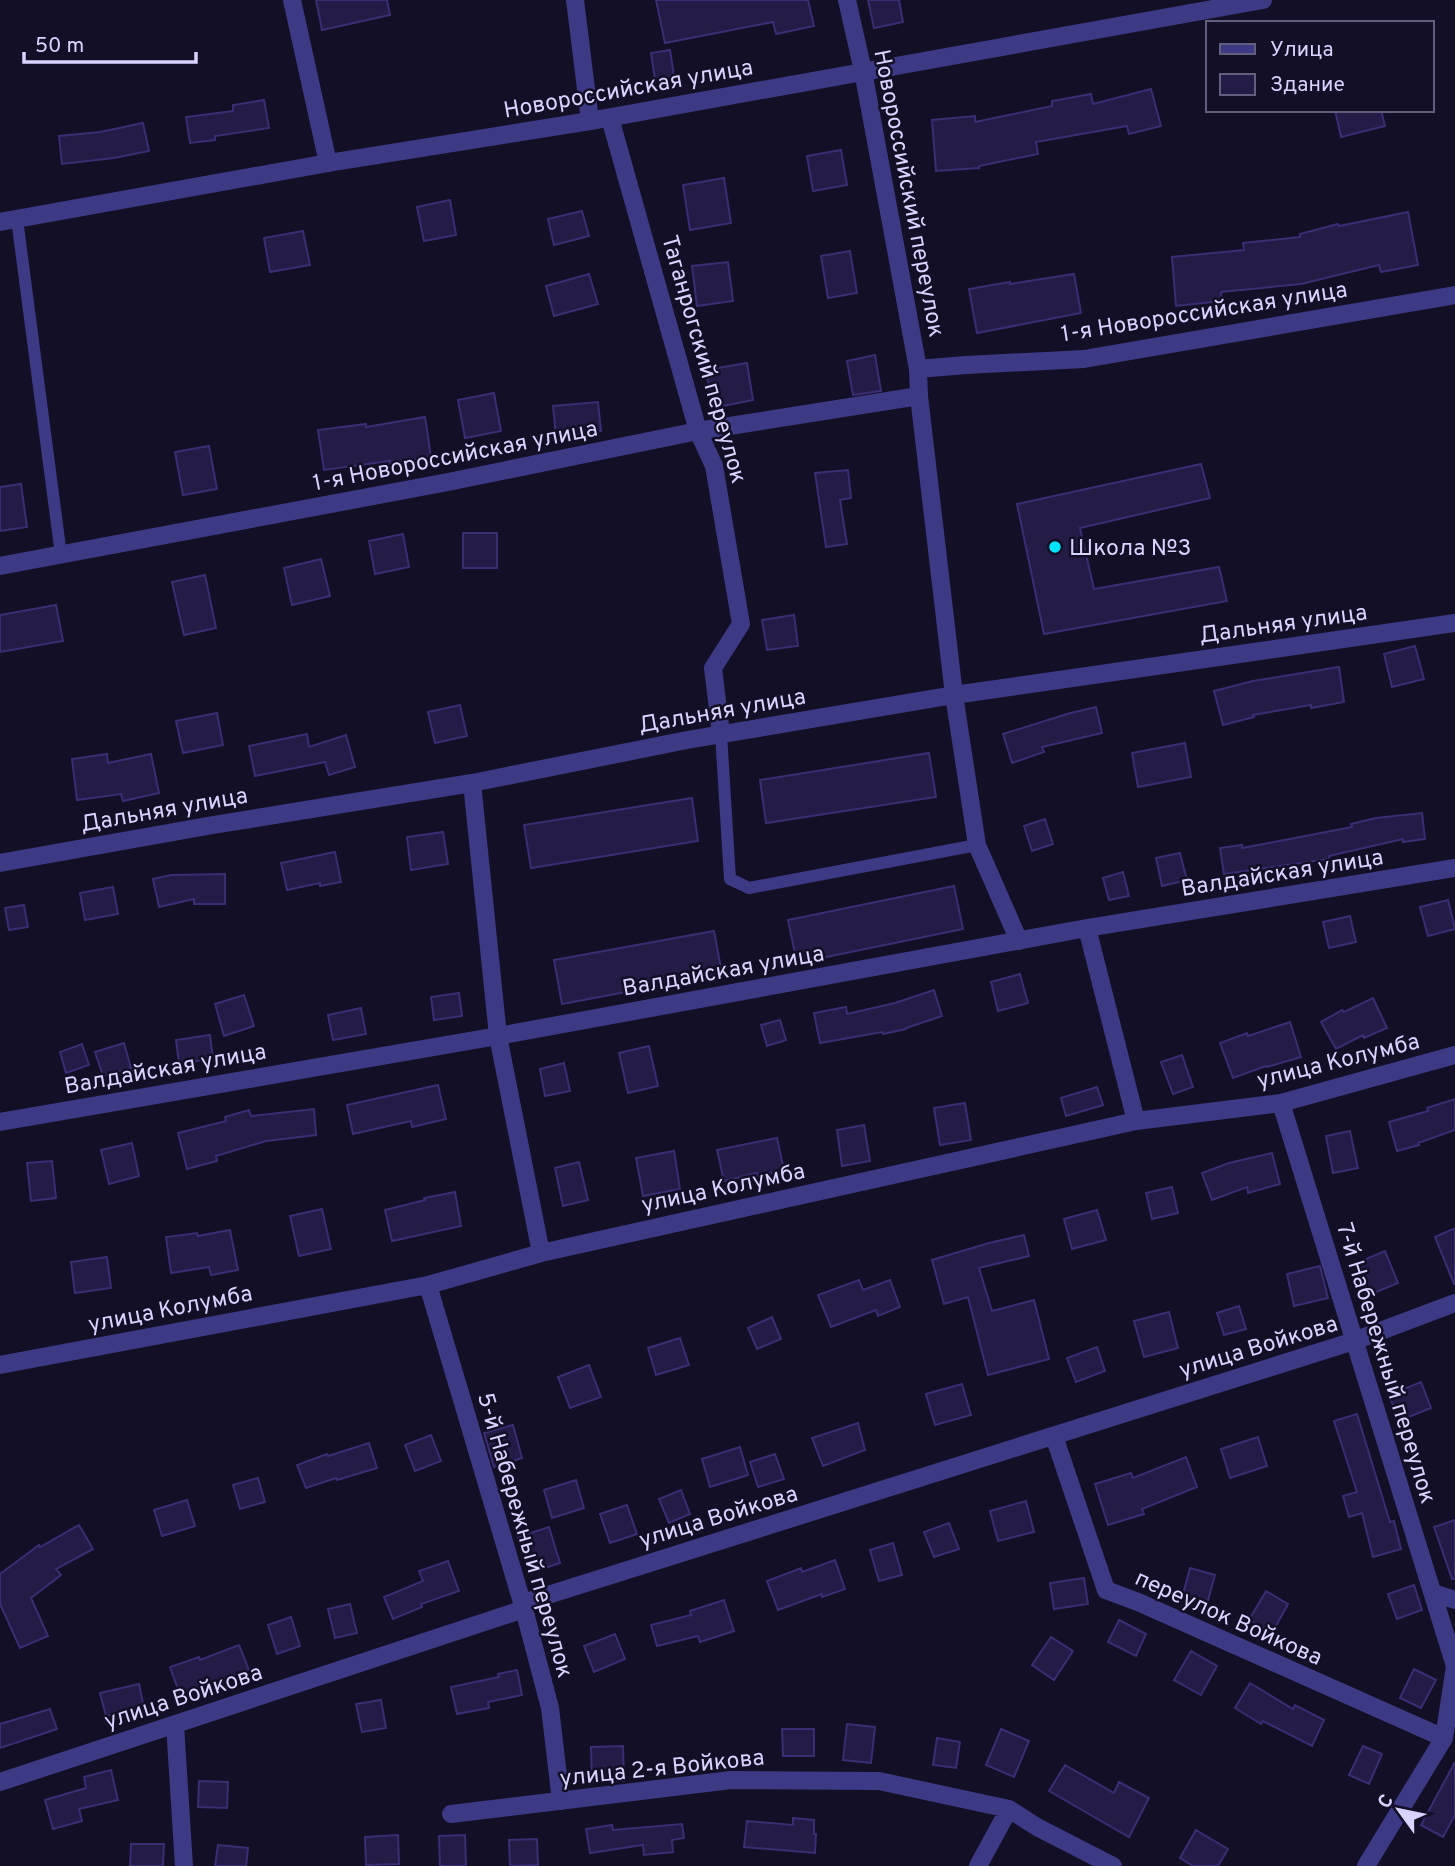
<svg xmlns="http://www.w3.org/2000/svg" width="1455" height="1866" viewBox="0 0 1455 1866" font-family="Overpass,sans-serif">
<rect width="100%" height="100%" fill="#130f26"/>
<path fill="#241b47" stroke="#3b2d73" stroke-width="2" d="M316,0H387L390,15L322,30Z
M656,0H808L814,26L776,34L773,22L665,43Z
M868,0H899L903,22L874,28Z
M670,50L674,76L655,79L651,53Z
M1151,89L1161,126L1129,134L1127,126L1036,142L1038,154L979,166V168L936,171L932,120L975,116V122L1052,106V101L1091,94L1093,104Z
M264,100L269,128L215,136V140L190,143L186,117L233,111V105Z
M1335,110H1381L1385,126L1341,137Z
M143,123L149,151L114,158L62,164L59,136L100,132Z
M841,150L847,185L813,191L807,156Z
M724,178L731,223L690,230L683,185Z
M450,200L456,235L424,241L417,207Z
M582,211L589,236L554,245L548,219Z
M1408,212L1418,265L1381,272L1379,265L1301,284L1221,292L1222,301L1176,306L1172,257L1244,250L1243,243L1300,237V234L1338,224L1339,226Z
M303,231L310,265L270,272L264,238Z
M850,251L857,293L828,298L821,256Z
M728,262L733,301L697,306L692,266Z
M589,274L598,304L554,316L546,286Z
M1074,274L1081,313L977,333L969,289L1010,282V284Z
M875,355L881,391L853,395L847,361Z
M747,363L753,400L713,408L706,370Z
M494,393L501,431L465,438L458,400Z
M598,402L601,431L556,436L553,406Z
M425,417L431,457L390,463V461L324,470L318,430L366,424V427Z
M209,446L217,489L183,495L175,452Z
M1201,464L1210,498L1080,528L1094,589L1219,567L1227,601L1044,634L1017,504Z
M848,470L851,498L840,500L847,544L826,547L815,473Z
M21,484L27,527L0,531V487Z
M463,533H497V568H463Z
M403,534L409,567L375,574L369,541Z
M321,559L330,596L292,605L284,568Z
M205,575L216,628L184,635L172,582Z
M56,605L63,641L0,652V615Z
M794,615L798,646L767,650L762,620Z
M1415,646L1424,679L1392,687L1384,654Z
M1339,667L1344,702L1311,708V705L1253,715L1254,717L1223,725L1214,691L1253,681Z
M460,705L467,736L435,743L428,712Z
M1096,707L1102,733L1042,747L1044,752L1012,763L1003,734L1067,714Z
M217,713L223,745L183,753L176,721Z
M307,734L309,747L346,735L355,767L329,775L325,762L255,776L249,746Z
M1185,743L1191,777L1138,787L1132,753Z
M929,753L936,797L766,823L760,780Z
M107,754L108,763L151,754L159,793L123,801L121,794L77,800L72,759Z
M692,798L698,841L531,868L524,825Z
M1422,813L1425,839L1403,842V839L1329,856V859L1224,874L1220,848L1242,845V848L1269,843L1352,827L1351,824L1376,818Z
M1045,819L1053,844L1032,851L1024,826Z
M443,832L448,864L411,870L407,837Z
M335,852L341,882L320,886V883L287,890L281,863Z
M1180,853L1187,880L1162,886L1156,858Z
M1123,872L1129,896L1109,900L1103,878Z
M225,874V904H194V899L159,907L153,879L171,875Z
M954,886L963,929L797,963L788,920Z
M113,887L118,914L85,920L80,893Z
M1448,900L1455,929L1428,936L1420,907Z
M24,905L28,927L9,930L5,908Z
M1350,916L1356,942L1329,948L1323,922Z
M714,931L722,974L562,1004L554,960Z
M1020,974L1028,1003L998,1011L991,982Z
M934,990L942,1016L906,1028V1029L883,1034L882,1032L820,1043L814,1013L846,1007L847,1014L895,1003Z
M459,993L462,1016L434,1020L431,997Z
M244,995L254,1026L224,1036L215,1004Z
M1373,998L1387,1028L1364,1038L1363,1035L1336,1049L1321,1022L1342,1010L1344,1012Z
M361,1008L366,1034L333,1040L328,1015Z
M780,1020L786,1040L767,1046L761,1025Z
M1290,1022L1301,1057L1267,1067L1266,1066L1233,1078L1220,1043L1247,1033L1248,1036Z
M210,1035L213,1059L179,1063L176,1040Z
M124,1043L131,1068L103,1076L95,1052Z
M82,1044L89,1065L66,1073L60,1052Z
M649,1046L658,1086L628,1093L619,1053Z
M1182,1055L1193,1087L1173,1094L1161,1062Z
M564,1063L570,1091L545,1096L540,1069Z
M438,1085L446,1119L412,1127L411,1121L353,1134L347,1105Z
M1097,1087L1103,1105L1066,1116L1061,1098Z
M1455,1099V1130L1418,1143L1419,1145L1397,1151L1389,1122L1428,1111L1427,1108Z
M965,1103L971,1140L940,1145L934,1108Z
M314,1109L316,1135L266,1141L216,1156L217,1161L187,1169L178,1133L226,1121L225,1117L249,1110L251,1116Z
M864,1125L870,1161L842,1166L837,1130Z
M1350,1131L1358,1168L1333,1173L1326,1136Z
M777,1138L784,1170L758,1176L757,1173L724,1181L717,1150Z
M132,1143L139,1176L109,1184L101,1150Z
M674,1151L680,1189L643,1196L636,1158Z
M1272,1153L1280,1184L1248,1193L1247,1187L1212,1200L1202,1173L1229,1163Z
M52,1161L56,1198L31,1201L27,1163Z
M579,1162L588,1200L563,1206L555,1168Z
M1172,1187L1178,1213L1152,1219L1146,1193Z
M455,1192L461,1226L392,1241L385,1210L425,1200L424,1198Z
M322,1209L331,1249L299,1256L290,1216Z
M1097,1210L1106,1240L1072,1249L1064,1219Z
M1455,1228V1284H1454L1435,1237Z
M230,1230L238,1270L211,1275L209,1267L171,1273L166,1237L197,1233L198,1236Z
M1024,1235L1029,1256L979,1268L992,1311L1034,1300L1049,1359L988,1375L968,1297L944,1304L932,1260L989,1243Z
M1385,1251L1398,1283L1367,1296L1354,1264Z
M107,1257L111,1288L75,1293L71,1262Z
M1320,1266L1328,1298L1294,1306L1287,1274Z
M859,1280L863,1290L890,1280L900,1307L878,1316L876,1310L831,1327L818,1295Z
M1239,1306L1246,1329L1224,1335L1217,1313Z
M1169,1312L1178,1348L1144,1357L1134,1321Z
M772,1317L781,1339L757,1349L748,1328Z
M680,1338L689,1365L656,1375L648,1348Z
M1097,1347L1105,1371L1076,1382L1067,1358Z
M589,1365L601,1397L570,1408L558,1377Z
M1421,1382L1431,1408L1399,1421L1389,1395Z
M962,1384L971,1415L935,1425L926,1394Z
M1357,1414L1390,1522L1394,1521L1401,1549L1373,1557L1362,1513L1349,1517L1343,1496L1357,1492L1334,1421Z
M858,1423L865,1450L823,1466L812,1438Z
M513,1425L522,1458L494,1467L484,1433Z
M431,1435L441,1461L415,1471L405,1445Z
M1258,1437L1267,1466L1230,1478L1221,1449Z
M369,1443L377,1468L337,1480L336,1478L306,1488L297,1465L327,1454L328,1456Z
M740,1447L748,1475L710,1487L702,1459Z
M775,1454L784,1479L758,1487L750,1462Z
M1186,1457L1197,1487L1142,1509L1144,1514L1108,1525L1095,1484L1131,1473L1133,1478Z
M258,1478L265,1502L240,1509L233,1485Z
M576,1480L584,1508L552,1518L544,1490Z
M681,1490L690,1514L669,1523L659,1499Z
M187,1500L195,1526L162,1536L154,1510Z
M1026,1501L1034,1532L998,1541L990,1511Z
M627,1505L637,1534L610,1543L600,1514Z
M1455,1520V1579H1452L1434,1527Z
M949,1523L959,1549L934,1557L924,1532Z
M79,1525L93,1549L56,1569L61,1575L31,1598L48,1636L20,1648L0,1604V1574L39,1545L40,1547Z
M549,1527L560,1563L530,1573L518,1537Z
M893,1543L902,1575L879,1581L870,1550Z
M835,1560L845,1589L822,1597V1594L778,1610L767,1581L801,1568L802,1572Z
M448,1561L459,1591L421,1604L422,1607L393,1619L384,1597L423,1581L419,1571Z
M1190,1568L1215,1575L1207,1604L1182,1598Z
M1084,1578L1088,1604L1054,1609L1050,1583Z
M1414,1585L1422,1610L1397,1619L1388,1594Z
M1266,1591L1288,1604L1272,1633L1249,1620Z
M724,1600L734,1631L700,1642L698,1636L657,1646L651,1625L691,1615L690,1611Z
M350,1604L357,1633L335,1638L328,1609Z
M291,1617L300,1646L277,1654L268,1625Z
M1119,1620L1146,1634L1136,1656L1108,1642Z
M615,1634L625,1659L594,1672L584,1646Z
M1051,1637L1073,1651L1054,1680L1032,1665Z
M239,1645L249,1670L180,1695L170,1667L199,1657L200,1660Z
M1191,1651L1217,1666L1201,1695L1174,1680Z
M1414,1669L1436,1680L1421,1708L1400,1698Z
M517,1670L522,1695L488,1702L489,1708L457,1714L451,1687L499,1677L498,1674Z
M1250,1683L1293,1709L1295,1705L1324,1720L1312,1746L1263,1721L1261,1724L1235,1708Z
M139,1684L144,1708L106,1716L100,1693Z
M381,1700L386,1728L362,1732L356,1704Z
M50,1709L57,1729L0,1748V1724Z
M847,1724L875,1727L871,1763L843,1760Z
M782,1729H814V1756H783Z
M1001,1729L1029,1741L1014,1777L986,1765Z
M937,1738L960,1742L956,1768L933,1765Z
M623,1746L624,1781L592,1782L591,1747Z
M1363,1746L1382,1754L1369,1784L1349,1775Z
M1455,1762V1815L1443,1837L1421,1825Z
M1065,1765L1114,1793L1119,1782L1149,1798L1129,1837L1049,1791Z
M111,1770L118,1800L79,1809L82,1821L53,1829L45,1800L86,1788L84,1777Z
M199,1781L228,1782L227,1808L198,1807Z
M793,1818L814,1820V1834H816L815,1853L744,1847L747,1821L793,1825Z
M682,1824L684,1838L672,1840L673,1852L644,1855L643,1845L590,1853L586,1829L612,1825L613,1830Z
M1196,1830L1228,1849L1218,1866H1193L1180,1858Z
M398,1835L399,1864L366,1865L365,1837Z
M465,1835L466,1866H440L439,1836Z
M537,1839L538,1865L510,1866L509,1840Z
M131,1844H164L163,1866H130Z
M218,1845L248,1848L246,1866H215Z"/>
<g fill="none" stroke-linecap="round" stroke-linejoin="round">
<path stroke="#3d3a85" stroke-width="12" d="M17,219L61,555
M721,734L730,879L749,888L977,845"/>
<path stroke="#3d3a85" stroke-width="18" d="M292,0L328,163
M575,0L590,121
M847,0L863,71L918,369L919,396L954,695L977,845L1019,941
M610,118L698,431L714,466L741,624L713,668L721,734
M918,369L966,365L1084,359L1455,295
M0,566L448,482L698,431L919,396
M472,783L498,1036L541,1253
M0,863L213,825L472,783L687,740L954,695L1455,623
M1087,928L1136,1121
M1281,1103L1455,1666L1444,1738L1366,1866
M0,1122L498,1036L1087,928L1455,868
M428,1285L524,1609L550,1708L561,1801
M0,1365L428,1285L541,1253L1136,1121L1281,1103L1455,1055
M1054,1436L1106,1590L1138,1602L1444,1738
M1433,1593L1455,1600
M175,1725L184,1866
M0,1782L524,1609L529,1601L1354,1341L1455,1303
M451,1814L731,1780L879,1781L1009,1809L1037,1827L1113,1866
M978,1866L1009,1809"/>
<path stroke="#3d3a85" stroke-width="18" d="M0,222L328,163L590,121L1263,0"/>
</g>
<circle fill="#00e5ff" stroke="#130f26" stroke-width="2.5" cx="1055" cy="547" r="7"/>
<g text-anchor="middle" stroke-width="5" stroke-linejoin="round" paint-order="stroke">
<g font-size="23" fill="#d9d4ff" stroke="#130f26">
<text transform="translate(628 88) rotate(-10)" y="8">Новороссийская улица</text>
<text transform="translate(910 193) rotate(79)" y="8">Новороссийский переулок</text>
<text transform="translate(1204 311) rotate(-9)" y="8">1-я Новороссийская улица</text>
<text transform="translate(705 359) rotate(74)" y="8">Таганрогский переулок</text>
<text transform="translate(455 455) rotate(-11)" y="8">1-я Новороссийская улица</text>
<text transform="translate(1283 623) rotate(-8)" y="8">Дальняя улица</text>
<text transform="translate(722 710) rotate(-10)" y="8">Дальняя улица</text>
<text transform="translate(164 809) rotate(-10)" y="8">Дальняя улица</text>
<text transform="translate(1282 872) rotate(-9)" y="8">Валдайская улица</text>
<text transform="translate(723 970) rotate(-10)" y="8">Валдайская улица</text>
<text transform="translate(1338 1060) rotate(-14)" y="8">улица Колумба</text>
<text transform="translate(165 1068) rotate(-10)" y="8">Валдайская улица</text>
<text transform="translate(723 1187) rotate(-12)" y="8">улица Колумба</text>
<text transform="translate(170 1308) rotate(-11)" y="8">улица Колумба</text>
<text transform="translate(1258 1346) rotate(-17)" y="8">улица Войкова</text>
<text transform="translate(1387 1363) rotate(73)" y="8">7-й Набережный переулок</text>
<text transform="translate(718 1516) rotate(-17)" y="8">улица Войкова</text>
<text transform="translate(526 1535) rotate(74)" y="8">5-й Набережный переулок</text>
<text transform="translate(1229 1617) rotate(24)" y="8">переулок Войкова</text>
<text transform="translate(183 1696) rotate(-18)" y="8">улица Войкова</text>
<text transform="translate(662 1767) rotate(-6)" y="8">улица 2-я Войкова</text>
</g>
<g font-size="23" fill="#d9d4ff" stroke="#130f26" text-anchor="start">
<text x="1069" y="555">Школа №3</text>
</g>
</g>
<rect x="1206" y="21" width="228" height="91" fill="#130f26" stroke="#625e7d" stroke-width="2"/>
<rect x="1220" y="44" width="35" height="10" fill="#3d3a85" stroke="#625e7d" stroke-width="2"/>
<text x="1270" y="56" font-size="21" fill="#d9d4ff">Улица</text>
<rect x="1220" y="74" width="35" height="21" fill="#241b47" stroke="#625e7d" stroke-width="2"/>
<text x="1270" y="91" font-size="21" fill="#d9d4ff">Здание</text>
<g transform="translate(1399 1810) rotate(303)" stroke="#130f26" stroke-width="5" paint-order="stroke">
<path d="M0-5L12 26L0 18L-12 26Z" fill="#d9d4ff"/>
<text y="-10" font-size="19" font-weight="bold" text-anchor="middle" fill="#d9d4ff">С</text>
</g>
<path d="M24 52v10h172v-10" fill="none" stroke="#d9d4ff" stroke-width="3.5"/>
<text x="35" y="52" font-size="21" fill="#d9d4ff" stroke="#130f26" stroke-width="5" paint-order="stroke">50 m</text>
</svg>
